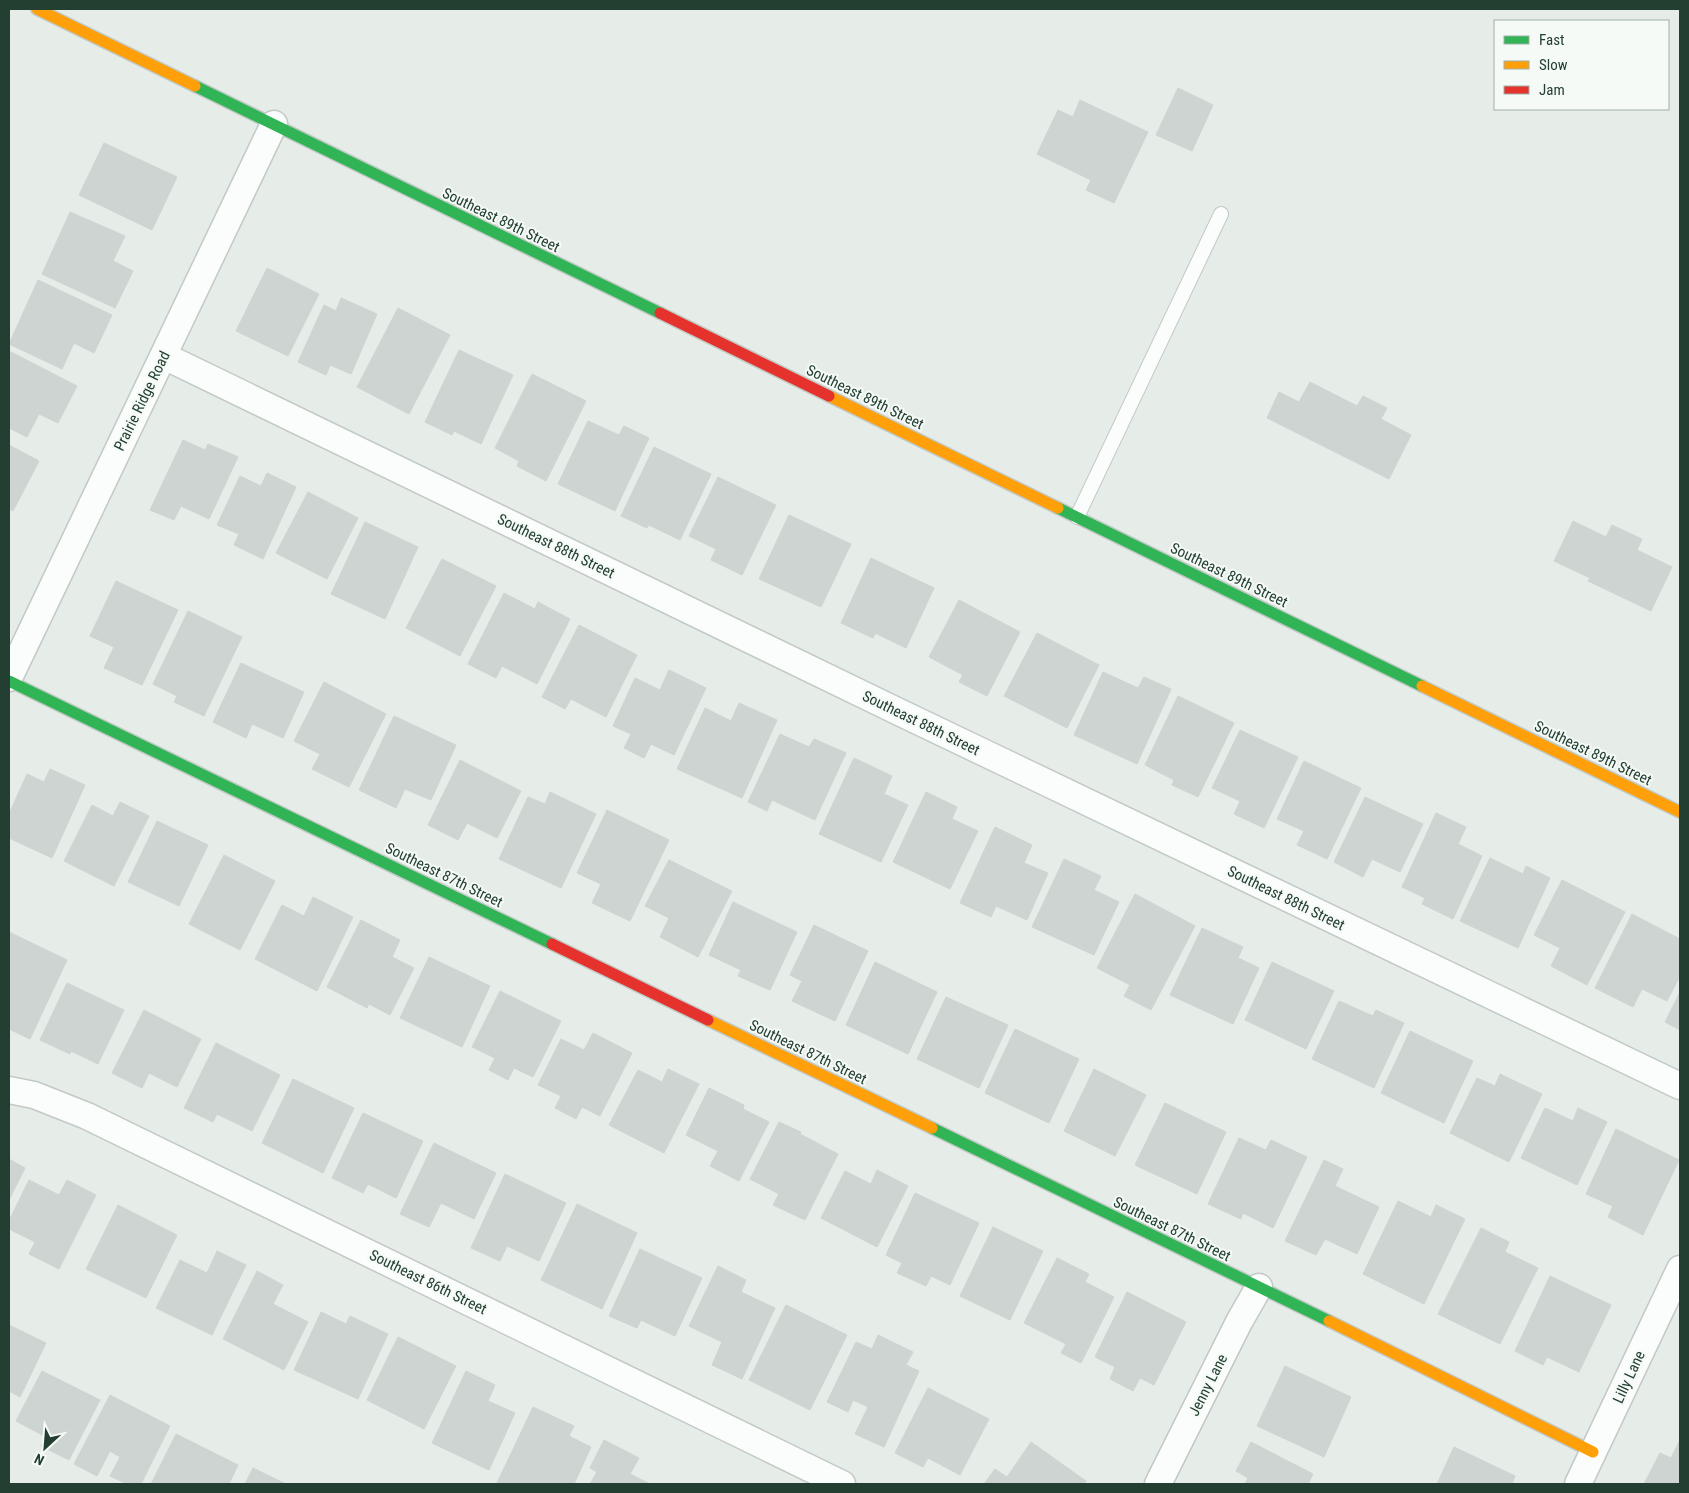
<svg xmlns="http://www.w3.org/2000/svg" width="1689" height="1493" viewBox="0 0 1689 1493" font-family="'Roboto Condensed',sans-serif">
<rect width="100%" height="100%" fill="#e6ece8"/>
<path fill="#ced4d1" stroke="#cfd4d1" d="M1178,88L1213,105L1192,151L1156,135Z
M1080,100L1148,132L1114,203L1086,190L1091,180L1037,154L1058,110L1073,117Z
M104,143L177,177L152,230L79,195Z
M70,212L125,236L113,261L133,271L115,308L42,274Z
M267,268L319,294L288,356L236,331Z
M38,280L112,315L94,353L74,343L62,369L9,344Z
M341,298L377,314L351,374L330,365L326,375L298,362L324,305L336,311Z
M398,308L450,335L409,414L357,387Z
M459,350L513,375L481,444L454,431L452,435L425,422Z
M9,351L77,386L58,423L39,414L27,437L9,428Z
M532,374L586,401L546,481L517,466L519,461L495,448Z
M1310,382L1357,406L1363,396L1387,408L1381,419L1411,435L1389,479L1267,418L1279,392L1299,402Z
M588,421L619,435L624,426L649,438L615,511L558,484Z
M183,440L205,450L208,444L238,457L209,519L181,506L174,520L150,510Z
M9,445L39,461L13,511L9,509Z
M654,447L711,474L680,540L649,525L647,528L621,516Z
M267,473L296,487L263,559L234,545L239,534L217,525L240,476L261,486Z
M718,477L776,505L742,575L711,560L716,549L689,536Z
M308,492L358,518L327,579L276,553Z
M789,515L851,544L821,607L759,579Z
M1573,521L1606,537L1612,525L1642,539L1637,550L1672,567L1651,611L1588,581L1590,578L1554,561Z
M365,522L418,547L385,619L331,594Z
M871,558L934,588L906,648L875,633L873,638L841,623Z
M442,559L496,586L460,656L406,628Z
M116,581L178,610L142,685L104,668L114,647L90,636Z
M504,593L535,609L538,602L570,619L537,684L502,666L496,678L468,664Z
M959,600L1020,632L987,696L959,682L963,675L929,657Z
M188,611L242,637L204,716L174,702L177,696L153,684Z
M579,625L637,655L606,717L571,699L565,709L542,697Z
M1037,633L1099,665L1067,728L1004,696Z
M241,663L304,692L283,738L252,724L246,738L213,722Z
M669,670L706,688L674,755L651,744L644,758L624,748L631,734L613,726L635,678L660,690Z
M1103,672L1138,688L1144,677L1171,689L1137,764L1074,735Z
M324,682L386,714L349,787L312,769L320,754L294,741Z
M1178,696L1234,723L1198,797L1172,785L1174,780L1145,765Z
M739,703L777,720L742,798L677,769L705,708L731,721Z
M394,716L456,745L431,800L405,789L396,808L359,790Z
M1240,730L1298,757L1264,828L1234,814L1240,801L1212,788Z
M780,734L809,747L814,739L846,753L815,820L772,800L767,811L748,802Z
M854,758L892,776L884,794L908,805L881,862L819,834Z
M460,760L521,791L497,838L467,823L458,840L428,825Z
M1304,761L1361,788L1327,859L1297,845L1304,831L1277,819Z
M50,769L85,785L52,858L9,838V814L27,774L44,782Z
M550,792L596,814L561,888L499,859L528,797L545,804Z
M926,792L957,807L952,819L978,831L950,889L893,862Z
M1365,797L1423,824L1400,872L1372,859L1363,877L1334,862Z
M120,802L149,816L114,886L64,861L92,805L113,816Z
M607,810L669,840L630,921L592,903L601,884L577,873Z
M1436,813L1466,827L1458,844L1482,856L1453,919L1422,904L1425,898L1402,887Z
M157,821L208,845L179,906L128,882Z
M995,827L1032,845L1024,863L1048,873L1027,920L996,906L991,917L960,903Z
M224,855L275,881L240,950L189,924Z
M1490,858L1523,874L1526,866L1550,878L1518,948L1460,921Z
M1064,859L1101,876L1094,890L1119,902L1094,955L1032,927Z
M669,860L732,891L698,957L660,937L669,918L645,906Z
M1562,880L1625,912L1587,985L1551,966L1560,948L1534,935Z
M1135,894L1195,926L1151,1010L1124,996L1130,985L1097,968Z
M313,897L353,917L317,991L255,959L282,905L304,916Z
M733,902L797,932L770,990L738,976L741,970L709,955Z
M1632,914L1680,939V976L1667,1001L1642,989L1633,1007L1595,988Z
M361,920L400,940L392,957L414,968L390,1015L369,1004L367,1008L327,987Z
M814,925L868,951L835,1021L792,1001L802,981L790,975Z
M1202,928L1243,947L1238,958L1259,968L1233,1024L1170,995Z
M9,932L67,960L30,1039L9,1029Z
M429,957L490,986L462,1047L400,1018Z
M875,962L937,992L908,1054L846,1025Z
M1272,962L1334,991L1306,1049L1245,1020Z
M67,983L124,1010L98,1064L71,1051L70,1054L40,1040Z
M500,991L561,1021L533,1077L514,1068L508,1080L489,1070L495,1058L472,1047Z
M1680,992V1030L1665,1022Z
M946,997L1008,1025L979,1088L917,1059Z
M1339,1001L1373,1016L1376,1010L1404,1023L1374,1088L1312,1059Z
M144,1010L201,1039L177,1087L149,1073L142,1088L112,1073Z
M1015,1029L1079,1059L1049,1123L985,1093Z
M1410,1031L1473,1061L1444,1123L1381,1093Z
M593,1033L632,1053L600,1116L582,1107L576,1119L555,1108L561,1096L538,1085L561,1039L584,1050Z
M216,1043L280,1075L252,1131L217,1114L213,1122L184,1108Z
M668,1069L699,1084L664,1153L609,1125L638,1070L662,1082Z
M1094,1069L1146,1095L1115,1156L1064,1131Z
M1500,1074L1542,1094L1509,1162L1450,1133L1477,1078L1495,1086Z
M293,1079L354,1108L323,1173L262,1143Z
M709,1088L744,1105L743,1109L769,1122L739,1181L710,1166L718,1151L686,1135Z
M1165,1103L1226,1132L1197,1194L1135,1165Z
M1545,1108L1573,1121L1578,1108L1607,1122L1577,1185L1521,1158Z
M363,1113L423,1141L396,1198L368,1184L363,1193L332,1178Z
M779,1122L801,1132L800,1134L838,1154L805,1220L773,1205L779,1194L750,1179Z
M1616,1129L1679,1160L1643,1235L1608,1217L1613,1206L1586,1194Z
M1239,1138L1266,1150L1271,1140L1307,1157L1273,1228L1243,1213L1241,1219L1208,1204Z
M434,1143L496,1173L474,1219L441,1203L429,1227L400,1214Z
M9,1159L25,1168L9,1200Z
M1324,1160L1343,1169L1335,1186L1379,1207L1357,1254L1325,1239L1316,1255L1285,1241Z
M877,1170L908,1186L877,1247L821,1218L845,1171L871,1184Z
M505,1174L566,1203L539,1261L507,1246L500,1261L471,1248Z
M29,1180L59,1195L67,1180L96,1195L59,1269L29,1254L35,1242L9,1229V1221Z
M915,1193L979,1223L950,1285L931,1276L926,1286L897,1273L902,1263L886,1255Z
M1398,1201L1431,1217L1436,1205L1465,1219L1424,1304L1363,1274Z
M577,1204L637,1233L602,1309L541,1280Z
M118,1205L177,1235L146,1298L86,1269Z
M993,1227L1043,1251L1010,1320L960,1296Z
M1481,1228L1509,1242L1505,1252L1538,1268L1500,1344L1438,1314Z
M640,1249L702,1278L675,1336L641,1320L637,1328L609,1316Z
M217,1251L246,1265L212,1335L156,1308L180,1260L207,1273Z
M1057,1258L1089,1274L1085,1282L1114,1297L1081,1363L1061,1353L1066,1344L1024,1323Z
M718,1266L746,1280L741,1292L775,1308L742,1379L712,1365L722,1342L689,1326Z
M257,1271L283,1285L273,1304L308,1322L284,1370L223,1339Z
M1550,1276L1611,1305L1579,1372L1547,1357L1543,1365L1515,1351Z
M1127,1292L1186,1322L1154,1385L1140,1378L1133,1391L1110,1379L1115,1367L1095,1357Z
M786,1305L847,1335L810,1410L749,1380Z
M321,1312L346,1324L350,1316L388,1334L358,1399L294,1370Z
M9,1325L46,1343L20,1397L9,1391Z
M878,1335L913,1352L906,1365L919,1371L884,1447L855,1434L868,1407L853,1400L848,1412L827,1402L856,1342L872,1349Z
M398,1337L456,1366L424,1429L367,1400Z
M1285,1366L1351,1397L1324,1457L1257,1426Z
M42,1371L100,1400L69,1460L41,1446L46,1437L16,1421Z
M466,1371L495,1385L488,1401L515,1413L489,1470L432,1443Z
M928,1388L989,1419L960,1475L928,1458L923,1467L895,1453Z
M110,1395L170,1426L141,1484H127L110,1476L120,1457L110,1451L97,1476L74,1464Z
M533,1407L574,1426L569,1436L591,1447L574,1484L497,1483Z
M176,1434L238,1465L229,1484H151Z
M604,1440L639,1458L630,1474L650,1484H590L597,1472L590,1468Z
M1680,1440V1484H1644L1660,1453L1671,1458Z
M1031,1442L1086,1481L1084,1484H984L995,1469L1007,1477Z
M1251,1442L1313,1474L1308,1484H1245L1248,1478L1236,1471Z
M1454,1447L1515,1476L1512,1484H1437Z
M253,1468L286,1484H245Z"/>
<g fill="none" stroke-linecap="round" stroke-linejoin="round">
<g stroke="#c3c9c5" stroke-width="16">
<path id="lane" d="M1077,517L1221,214"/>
</g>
<g stroke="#c3c9c5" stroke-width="29">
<path id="street" d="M164,356L899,712L1680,1086
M9,678L274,124
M9,1090L34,1095L87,1116L842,1484
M1158,1484L1239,1322L1259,1287
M1578,1484L1680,1269"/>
</g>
<g stroke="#c1c9c5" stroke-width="14">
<path id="fast" d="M195,86L660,313
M1058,508L1422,686
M9,681L552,944
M932,1128L1329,1321"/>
</g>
<g stroke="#c1c9c5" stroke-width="14">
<path id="slow" d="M37,9L195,86
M829,396L1058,508
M1422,686L1680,812
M708,1020L932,1128
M1329,1321L1593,1452"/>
</g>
<g stroke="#c1c9c5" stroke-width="14">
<path id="jam" d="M660,313L829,396
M552,944L708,1020"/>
</g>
<use href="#lane" stroke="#fbfcfc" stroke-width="14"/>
<use href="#street" stroke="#fbfcfc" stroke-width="26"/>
<use href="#fast" stroke="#30b455" stroke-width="11"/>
<use href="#slow" stroke="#ff9f0a" stroke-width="11"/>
<use href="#jam" stroke="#e5322d" stroke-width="11"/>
</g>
<g text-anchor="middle" stroke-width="4" stroke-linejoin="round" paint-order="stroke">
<g font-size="15" fill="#233f32" stroke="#f5faf6">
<text transform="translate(501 220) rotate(26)" y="5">Southeast 89th Street</text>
<text transform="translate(865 397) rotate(26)" y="5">Southeast 89th Street</text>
<text transform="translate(142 401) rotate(-64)" y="5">Prairie Ridge Road</text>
<text transform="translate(556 546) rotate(26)" y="5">Southeast 88th Street</text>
<text transform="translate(1229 575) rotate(26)" y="5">Southeast 89th Street</text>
<text transform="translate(921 723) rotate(26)" y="5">Southeast 88th Street</text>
<text transform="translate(1593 753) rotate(26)" y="5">Southeast 89th Street</text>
<text transform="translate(444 875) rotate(26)" y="5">Southeast 87th Street</text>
<text transform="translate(1286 898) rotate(26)" y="5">Southeast 88th Street</text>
<text transform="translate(808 1052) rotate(26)" y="5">Southeast 87th Street</text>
<text transform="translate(1172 1229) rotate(26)" y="5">Southeast 87th Street</text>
<text transform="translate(428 1282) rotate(26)" y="5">Southeast 86th Street</text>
<text transform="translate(1629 1377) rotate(-65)" y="5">Lilly Lane</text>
<text transform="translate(1208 1385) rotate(-63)" y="5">Jenny Lane</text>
</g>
</g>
<rect width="1689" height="1493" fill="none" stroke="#233f32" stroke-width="20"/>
<rect x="1494" y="20" width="175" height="90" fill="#f5faf6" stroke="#a1afa8"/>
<rect x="1504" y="36" width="25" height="8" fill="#30b455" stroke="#a1afa8"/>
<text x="1539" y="45" font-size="15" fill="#233f32">Fast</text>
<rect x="1504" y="61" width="25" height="8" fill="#ff9f0a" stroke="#a1afa8"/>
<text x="1539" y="70" font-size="15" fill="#233f32">Slow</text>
<rect x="1504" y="86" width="25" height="8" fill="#e5322d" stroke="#a1afa8"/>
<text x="1539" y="95" font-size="15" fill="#233f32">Jam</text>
<g transform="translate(45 1448) rotate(206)" stroke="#f5faf6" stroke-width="4" paint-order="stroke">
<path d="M0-4L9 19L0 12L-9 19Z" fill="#233f32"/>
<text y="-8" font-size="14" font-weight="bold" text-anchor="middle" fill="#233f32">N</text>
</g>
</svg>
